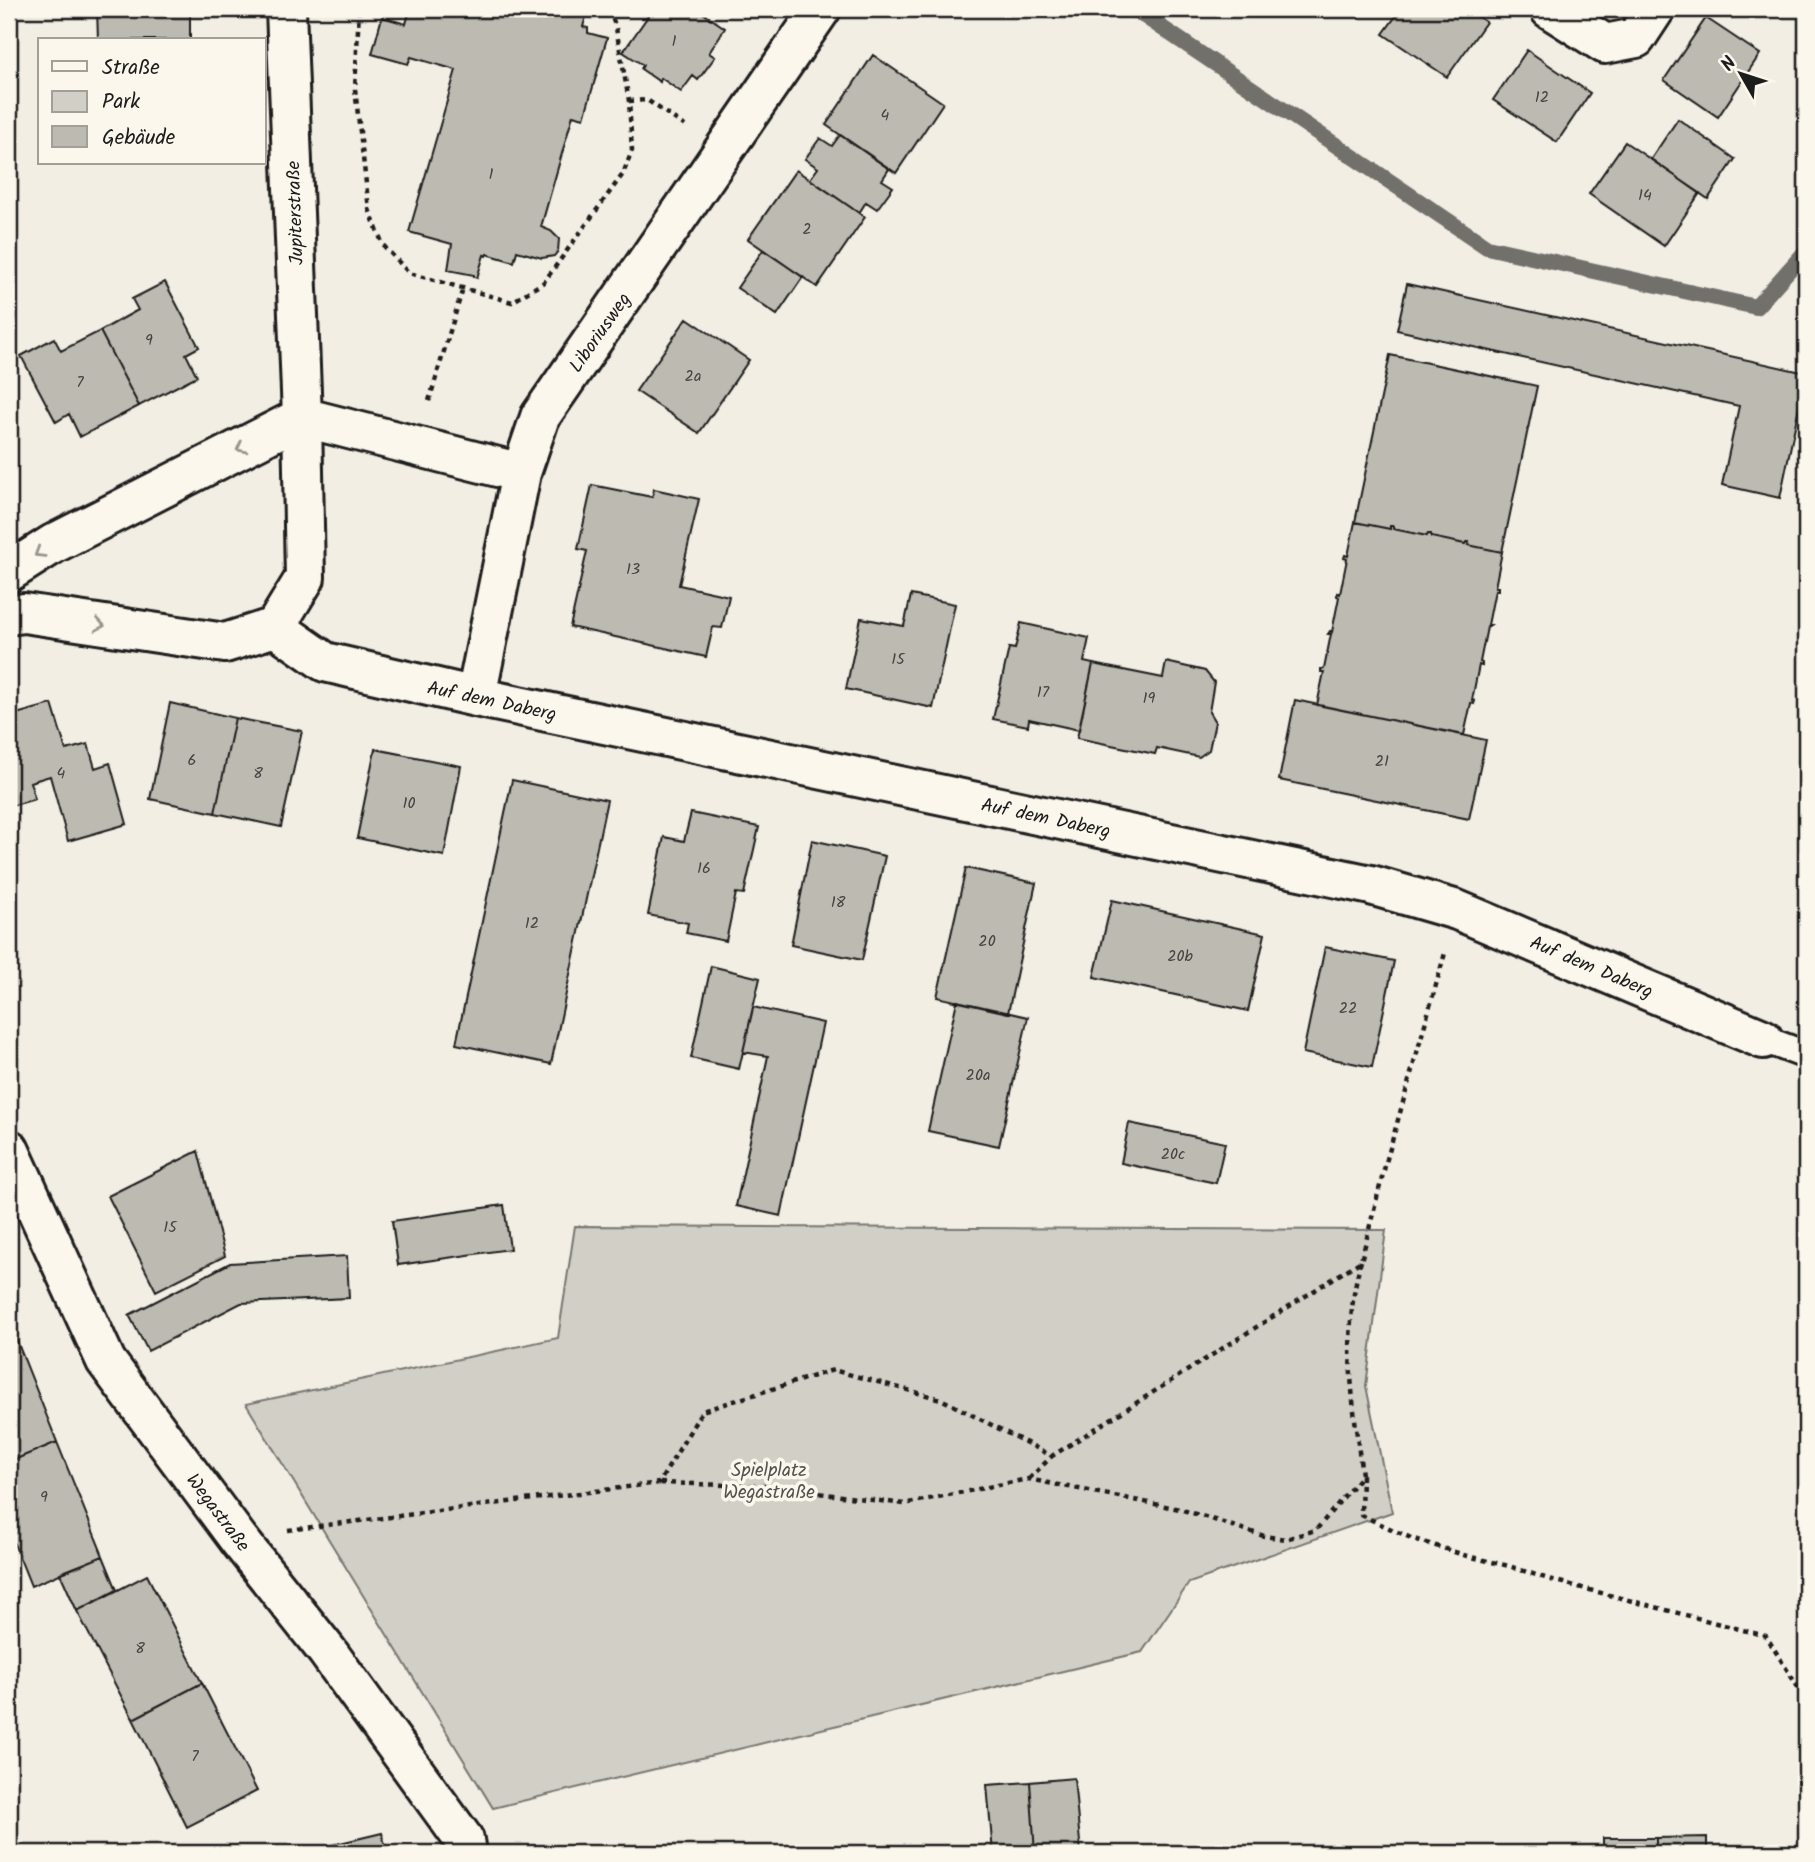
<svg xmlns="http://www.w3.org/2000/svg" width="1815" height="1862" viewBox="0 0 1815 1862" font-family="Kalam,sans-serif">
<rect width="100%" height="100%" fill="#f2eee4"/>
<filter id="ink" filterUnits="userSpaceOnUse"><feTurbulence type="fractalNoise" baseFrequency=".0143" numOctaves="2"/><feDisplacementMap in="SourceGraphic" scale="14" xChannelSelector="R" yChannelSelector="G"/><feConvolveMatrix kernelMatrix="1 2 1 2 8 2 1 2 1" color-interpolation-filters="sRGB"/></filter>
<g filter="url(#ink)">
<path fill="#d2cfc6" stroke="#777671" stroke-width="2" d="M575,1226L1386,1230L1366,1386L1392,1512L1189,1583L1142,1652L493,1808L246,1404L558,1338Z"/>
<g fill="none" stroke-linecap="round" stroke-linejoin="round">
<path stroke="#716f6b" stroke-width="16" d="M1134,9L1487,247L1756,307L1806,251"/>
</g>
<path fill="#bdbab1" stroke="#1c1c1c" stroke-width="2" d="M97,9H190V40H98Z
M410,9H588L583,27L588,28V33L607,38L584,118L573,115L541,227L551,231L559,239L558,251L554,256L542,258L517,251L514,262L487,254L486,256L484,255L477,278L474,277V275L448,270L452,244L409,232L456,70L411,57L408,64L372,54L382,17L406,24Z
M653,9H697L725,28L709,53L715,57L698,80L693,76L681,92L661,78L660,82L641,69L643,65L623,52Z
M1401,9H1466L1486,22L1447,77L1383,34Z
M1706,18L1760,54L1718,117L1664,80Z
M1527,50L1590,93L1557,142L1493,100Z
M873,55L943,103L896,173L826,125Z
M1678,119L1735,159L1708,199L1651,159Z
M840,135L889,169L882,180L893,187L877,209L866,202L859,213L810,179L818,168L805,159L820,138L832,146Z
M1625,142L1700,193L1664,246L1589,194Z
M796,170L865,217L817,287L748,239Z
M763,250L803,277L777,315L737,288Z
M165,282L199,347L186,354L197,376L139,406L100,331L138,310L132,299Z
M1407,284L1806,373L1780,498L1722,485L1739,406L1397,330Z
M687,318L749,360L699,433L636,391Z
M100,331L139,406L80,437L69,414L56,422L21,356L54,338L61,351Z
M1390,355L1537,386L1502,552L1468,545L1469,542H1466L1465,544L1431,537V534H1428L1427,536L1393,529V526H1390V529L1355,522Z
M592,485L652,497L654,489L699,499L679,585L729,596L722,628L713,627L706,657L570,627L587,551L578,549Z
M1355,522L1390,529V526H1393V529L1427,536L1428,534H1431V537L1465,544L1466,542H1469L1468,545L1502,552L1495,587H1498V590H1495L1488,625H1490L1487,627L1480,662L1482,663V666L1479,665L1472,700L1475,701L1474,704L1471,703L1464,735L1317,705L1324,672H1321V669H1324L1331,634H1328L1330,631L1332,632L1339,597L1337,596V593L1340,594L1347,559L1344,558L1345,555L1348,556Z
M911,595L955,604L933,708L846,689L861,618L904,626Z
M1021,623L1089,638L1084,662L1093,664L1079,730L1029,719L1028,726L993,719L1009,648L1015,649Z
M1166,662L1205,671L1214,682L1209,712L1215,722L1209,750L1199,757L1157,748L1155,754L1077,738L1093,664L1163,678Z
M1295,700L1486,740L1469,819L1279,780Z
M170,703L235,718L215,813L150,799Z
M52,704L66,750L88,744L95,768L110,763L127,824L68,841L50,776L30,782L35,799L11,806L9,797V716Z
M235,718L302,731L281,827L215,813Z
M375,749L461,766L444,856L357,838Z
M512,780L607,800L551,1064L456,1044Z
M691,813L759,827L744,894L736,893L726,941L686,933L688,923L648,915L664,837L684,841Z
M812,840L885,856L862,960L791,945Z
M966,868L1036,883L1008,1013L937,997Z
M1112,900L1265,934L1248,1011L1094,977Z
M1325,947L1394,961L1372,1067L1303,1053Z
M711,966L760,978L739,1069L691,1058Z
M957,1001L1028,1017L999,1146L928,1131Z
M753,1007L823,1023L781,1216L736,1206L768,1056L743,1052Z
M1129,1123L1225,1143L1216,1183L1121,1163Z
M198,1151L225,1256L156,1291L108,1196Z
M504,1205L510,1249L398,1265L392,1221Z
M347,1256L349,1298L241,1303L148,1351L129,1315L230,1263Z
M13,1331L57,1442L9,1462V1332Z
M57,1442L103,1556L31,1586L9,1531V1462Z
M103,1556L117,1590L77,1611L60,1573Z
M147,1575L202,1683L133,1719L77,1611Z
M202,1683L257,1791L187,1827L133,1719Z
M1074,1778L1081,1853H1035L1030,1782Z
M1030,1782L1035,1853H993L987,1785Z
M382,1833L387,1853H298Z
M1707,1837V1853H1656V1838Z
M1603,1838H1656V1853H1603Z"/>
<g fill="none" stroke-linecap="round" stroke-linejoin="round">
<g stroke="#1c1c1c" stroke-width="32">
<path id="lane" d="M1763,1039L1806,1055"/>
</g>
<g stroke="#1c1c1c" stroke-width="44">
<path id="street" d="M1550,9L1605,44L1636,38L1655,9
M9,572L53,544L302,417L521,473
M9,615L24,613L225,643L275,627L305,578L302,417L286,9
M275,627L325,662L476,697L1371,885L1457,910L1763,1039
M476,697L521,473L540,417L821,9
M9,1149L106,1361L239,1540L327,1651L464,1840L466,1853"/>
</g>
<path stroke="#1c1c1c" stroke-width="4.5" stroke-dasharray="5 5" stroke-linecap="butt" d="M359,9L355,89L369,209L383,245L409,273L512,302L544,282L623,174L632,151L629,101L616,28L609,9
M629,101L647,100L685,126
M429,401L463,288
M1361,1261C1341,1333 1353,1403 1362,1475
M1029,1479L1052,1456
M660,1483L763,1486L904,1504L1028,1479L1180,1509L1264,1536L1286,1539L1316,1530L1362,1475L1361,1515L1411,1538L1467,1556L1509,1566L1548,1579L1766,1636L1804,1697L1806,1707
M288,1530L659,1483L702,1411L833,1370L941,1399L1052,1456L1361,1261L1385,1166L1445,953
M1802,1853L1806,1843"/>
<use href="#lane" stroke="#fbf7ec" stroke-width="26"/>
<use href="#street" stroke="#fbf7ec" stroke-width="38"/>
</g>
<defs><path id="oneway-chevron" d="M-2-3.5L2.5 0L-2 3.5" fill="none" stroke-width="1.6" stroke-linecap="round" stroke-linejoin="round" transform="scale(1.75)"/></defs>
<g stroke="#97948e">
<use href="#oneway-chevron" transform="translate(241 448) rotate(153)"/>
<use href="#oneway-chevron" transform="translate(39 553) rotate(148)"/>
<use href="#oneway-chevron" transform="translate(100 625) rotate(9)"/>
</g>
</g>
<g text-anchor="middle" stroke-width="7" stroke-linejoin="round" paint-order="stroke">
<g font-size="16" fill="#444441">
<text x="674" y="46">1</text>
<text x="1542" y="102">12</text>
<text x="885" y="120">4</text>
<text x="491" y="179">1</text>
<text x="1645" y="200">14</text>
<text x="807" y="234">2</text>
<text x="149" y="345">9</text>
<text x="693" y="381">2a</text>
<text x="80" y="387">7</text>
<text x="633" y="574">13</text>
<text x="898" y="664">15</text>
<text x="1043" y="697">17</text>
<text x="1149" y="703">19</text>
<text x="192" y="765">6</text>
<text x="1382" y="766">21</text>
<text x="61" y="778">4</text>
<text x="258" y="778">8</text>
<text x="409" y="808">10</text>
<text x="704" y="873">16</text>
<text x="838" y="907">18</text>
<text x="532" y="928">12</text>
<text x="987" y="946">20</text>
<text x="1180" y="961">20b</text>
<text x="1348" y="1013">22</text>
<text x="978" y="1080">20a</text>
<text x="1173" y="1159">20c</text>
<text x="170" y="1232">15</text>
<text x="44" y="1502">9</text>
<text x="140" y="1653">8</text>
<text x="195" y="1761">7</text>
</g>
<g font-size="19" fill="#1c1c1c" stroke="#fbf7ec">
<text transform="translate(294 213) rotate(-92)" y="7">Jupiterstraße</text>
<text transform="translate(599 332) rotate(-55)" y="7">Liboriusweg</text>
<text transform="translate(492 700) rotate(12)" y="7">Auf dem Daberg</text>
<text transform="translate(1046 817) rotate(12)" y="7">Auf dem Daberg</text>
<text transform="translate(1592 966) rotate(23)" y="7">Auf dem Daberg</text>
<text transform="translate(219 1512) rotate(53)" y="7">Wegastraße</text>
</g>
<g font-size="19" fill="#53524f" stroke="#fbf7ec">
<text x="769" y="1476">Spielplatz<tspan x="769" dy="22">Wegastraße</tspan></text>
</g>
</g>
<rect width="1815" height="1862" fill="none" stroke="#fbf7ec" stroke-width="35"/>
<rect x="18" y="18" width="1780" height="1827" fill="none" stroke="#1c1c1c" stroke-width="2.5" filter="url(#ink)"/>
<rect x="38" y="38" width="228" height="126" fill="#fbf7ec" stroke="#a29f99" stroke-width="2"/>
<rect x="52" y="61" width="35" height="10" fill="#fbf7ec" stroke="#a29f99" stroke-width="2"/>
<text x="102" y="74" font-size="21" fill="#1c1c1c">Straße</text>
<rect x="52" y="91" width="35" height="21" fill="#d2cfc6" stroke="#a29f99" stroke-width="2"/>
<text x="102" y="108" font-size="21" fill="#1c1c1c">Park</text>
<rect x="52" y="126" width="35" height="21" fill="#bdbab1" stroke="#a29f99" stroke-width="2"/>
<text x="102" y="144" font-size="21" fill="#1c1c1c">Gebäude</text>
<g transform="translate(1741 74) rotate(309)" stroke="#fbf7ec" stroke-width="5" paint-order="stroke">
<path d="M0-5L12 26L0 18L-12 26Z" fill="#1c1c1c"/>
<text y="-10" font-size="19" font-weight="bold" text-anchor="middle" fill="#1c1c1c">N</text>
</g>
</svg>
